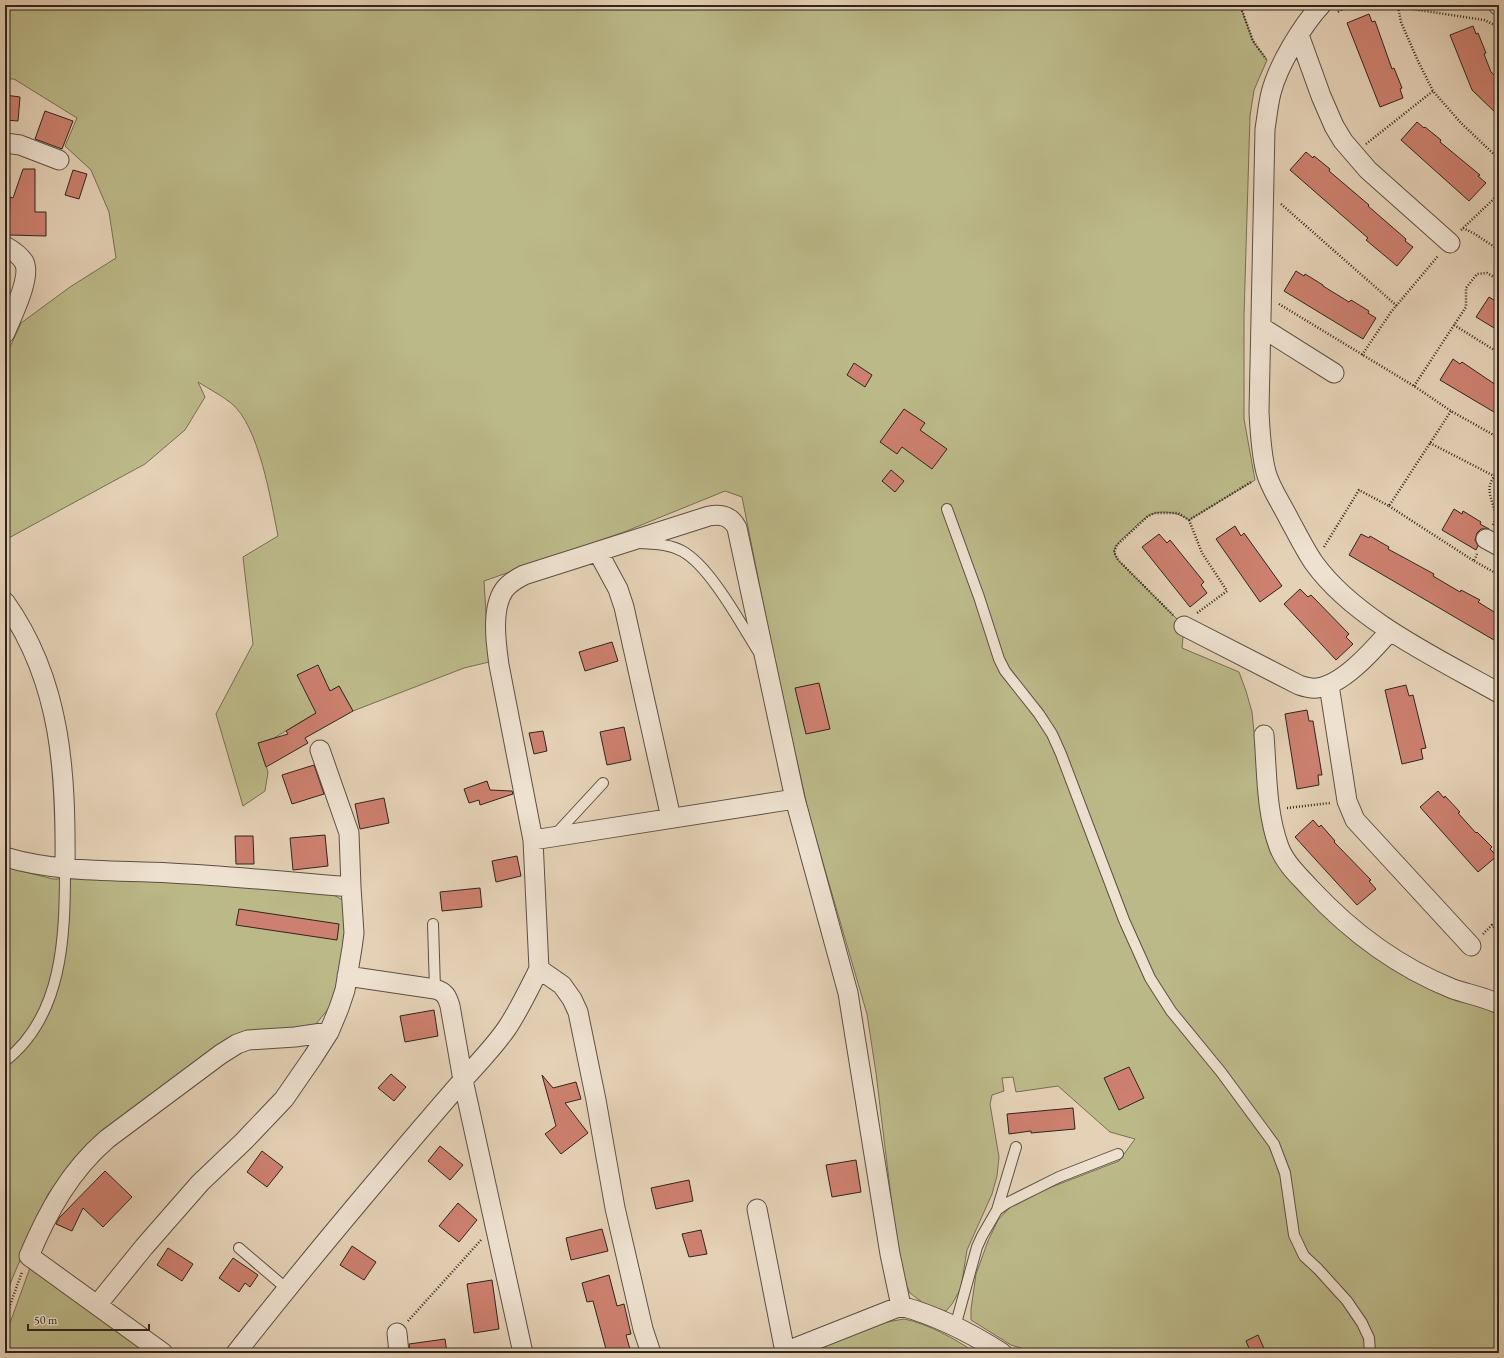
<svg xmlns="http://www.w3.org/2000/svg" width="1504" height="1358" viewBox="0 0 1504 1358" font-family="'EB Garamond',serif">
<rect width="100%" height="100%" fill="#e5d1b6"/>
<filter id="stains"><feTurbulence type="fractalNoise" baseFrequency=".005" numOctaves="4"/><feColorMatrix values="0 0 0 0 .2 0 0 0 0 .09 0 0 0 0 .02 0 0 0 .5 -.17"/></filter>
<radialGradient id="worn" r=".72"><stop offset=".6" stop-color="#630" stop-opacity="0"/><stop offset="1" stop-color="#630" stop-opacity=".3"/></radialGradient>
<path fill="#bcb989" stroke="#766f53" d="M5,5H1240L1253,41L1267,60L1254,90L1250,116L1244,316V419L1255,480L1189,520C1178,512 1160,509 1148,516C1141,521 1135,527 1129,533C1123,538 1115,544 1114,552L1118,560L1184,626L1182,648L1239,672L1246,691L1252,712L1260,795L1326,914L1499,1010V1353H1082L1024,1349L1011,1345L971,1320V1309L976,1274L988,1241L998,1220L1012,1205L1036,1193L1119,1161L1135,1139L1110,1132L1058,1086L1016,1092L1013,1077L1002,1078L1004,1091L992,1095L990,1104L999,1157L997,1176L992,1194L967,1250L961,1288L952,1304L946,1311L936,1309L923,1303L910,1293L903,1278L895,1230L876,1073L867,1014L809,815L774,658L742,497L725,491L624,532L484,581L489,662L464,668L353,711L339,686L324,695L329,705L274,738L259,743L268,772L265,791L243,806L216,714L253,644L243,557L278,536C271,501 259,425 231,403C221,395 209,389 198,382L205,397L185,430L145,464L5,540V358L21,323L70,287L116,258L109,212L91,170L65,146L77,118L14,79H5Z
M5,867L53,879L121,878L332,894L346,902L344,953L336,989L329,1008L316,1024L299,1030L239,1036L70,1165L48,1194L12,1279L5,1299Z
M31,1265L151,1353H5V1337Z
M904,1319C929,1324 955,1339 976,1353H799C833,1341 868,1324 904,1319Z"/>
<path fill="#cd806f" stroke="#2f251d" d="M1369,14L1372,22L1375,21L1392,69L1394,68L1402,88L1400,89L1403,98L1380,107L1347,23Z
M1473,26L1476,34L1478,33L1486,53L1484,54L1491,72L1499,79V116L1472,90L1450,35Z
M5,95L20,97L18,121L5,120Z
M45,111L73,121L62,149L35,139Z
M1417,122L1424,128L1425,127L1441,140L1440,142L1480,175L1478,176L1486,183L1469,201L1401,140Z
M1306,152L1313,158L1314,156L1330,169L1329,171L1369,205L1368,206L1406,239L1405,241L1413,247L1397,266L1366,240L1368,238L1290,170Z
M23,169H35V212H46V236L9,235L10,197L13,198Z
M73,170L87,174L79,199L65,195Z
M1296,271L1304,276L1305,274L1323,285V286L1349,302L1351,300L1369,311L1368,313L1376,318L1363,339L1284,291Z
M1489,297L1499,303V331L1476,317Z
M1453,359L1460,364L1462,362L1499,387V415L1440,380Z
M854,363L872,375L865,387L847,375Z
M904,409L925,423L920,430L947,449L932,469L902,447L897,454L880,442Z
M891,470L904,481L895,492L882,481Z
M1454,509L1462,514L1463,511L1481,522L1480,524L1489,529H1481L1477,533L1475,540L1478,546L1476,550L1442,530Z
M1235,526L1241,536L1244,533L1282,586L1260,602L1216,539Z
M1159,534L1167,543L1170,540L1204,582L1201,585L1207,593L1190,607L1142,547Z
M1361,534L1369,538L1370,536L1389,547L1388,549L1434,574L1433,576L1460,592L1461,590L1480,600L1478,602L1499,615V643L1349,555Z
M1300,589L1308,597L1311,595L1349,634L1346,637L1353,644L1336,660L1284,604Z
M612,642L618,661L585,671L579,652Z
M318,665L330,691L339,686L353,711L305,738L308,743L266,767L258,743L288,734L286,731L316,713L297,675Z
M819,683L830,729L806,734L795,688Z
M1406,685L1409,696L1413,695L1426,748L1421,749L1423,759L1402,764L1385,690Z
M1307,710L1309,721H1313L1322,775H1318L1319,785L1297,789L1285,714Z
M624,727L631,760L607,765L600,732Z
M543,731L547,751L534,754L529,733Z
M314,765L324,794L292,804L282,775Z
M487,781L490,790L512,791L513,794L480,805L479,800L469,803L464,789Z
M1438,791L1444,798L1445,796L1460,812L1458,813L1476,833L1477,832L1492,847L1490,849L1497,856L1478,872L1420,807Z
M384,798L389,823L360,829L355,804Z
M1313,820L1319,827L1321,825L1335,841L1334,842L1371,880L1369,881L1376,889L1357,905L1295,837Z
M325,835L328,866L293,870L290,838Z
M235,836H253L254,864H236Z
M517,856L521,876L496,882L492,861Z
M480,888L482,907L442,911L440,892Z
M239,909L339,924L337,940L236,925Z
M434,1010L438,1036L405,1042L400,1016Z
M1129,1067L1144,1098L1119,1110L1104,1078Z
M391,1074L406,1087L394,1101L378,1088Z
M542,1075L553,1088L576,1082L581,1099L565,1103L588,1133L561,1154L545,1134L556,1126Z
M1073,1108L1075,1129L1031,1133V1131L1009,1134L1007,1114Z
M440,1146L463,1165L450,1180L428,1161Z
M262,1151L283,1167L267,1187L247,1172Z
M856,1160L861,1192L832,1197L826,1165Z
M105,1171L132,1197L103,1227L83,1208L72,1231L56,1224L59,1218Z
M689,1180L693,1201L656,1209L651,1188Z
M458,1203L477,1220L459,1242L439,1226Z
M602,1229L608,1251L571,1260L566,1238Z
M701,1230L707,1254L689,1257L682,1234Z
M352,1246L376,1262L364,1280L340,1265Z
M168,1248L193,1264L182,1281L157,1265Z
M233,1258L258,1275L250,1287L245,1283L239,1292L219,1278Z
M609,1275L617,1306L624,1304L631,1334L626,1335L631,1353H607L593,1301L587,1302L582,1283Z
M492,1280L499,1329L474,1333L467,1284Z
M1258,1335L1266,1353H1251L1246,1341Z
M445,1339L447,1353H410L409,1344Z"/>
<g fill="none" stroke-linecap="round" stroke-linejoin="round">
<g stroke="#5c5043" stroke-width="12">
<path id="service" d="M947,509L979,597L999,659L1005,671L1039,714L1052,734L1061,754L1124,920L1150,978L1171,1011L1221,1072L1274,1144L1285,1173L1294,1235L1304,1256L1318,1269L1347,1301L1362,1323L1369,1338L1370,1353
M640,543C654,544 669,544 682,551C710,566 741,624 758,651
M554,836L603,783
M433,924L435,989
M5,1061C63,1016 65,936 65,869
M997,1210L1016,1147
M239,1248L287,1289
M955,1327L977,1247L982,1236L997,1210L1007,1203L1059,1177L1118,1154"/>
</g>
<g stroke="#5c5043" stroke-width="21">
<path id="minor" d="M1321,5C1302,26 1278,65 1271,93C1268,105 1267,117 1265,129L1259,412C1260,431 1261,453 1266,472C1270,488 1283,506 1290,521C1298,535 1305,550 1314,563C1355,620 1439,659 1499,693
M1498,5H1499
M1299,35L1321,96L1334,126L1343,141L1368,170L1450,243
M5,143L20,145L59,160
M5,246C12,250 20,255 24,262C32,277 11,318 5,333
M1261,327L1334,373
M1486,539L1499,546
M598,552L618,589L624,607L671,818
M5,602C62,682 66,774 65,869
M1184,626L1299,685C1305,687 1311,689 1317,688C1343,685 1373,650 1390,631
M1329,685L1347,801L1355,820L1471,946
M1264,735C1267,772 1266,812 1279,847C1285,863 1298,875 1310,888C1350,931 1398,967 1453,989C1468,994 1484,997 1499,1004
M320,750L349,833L351,887
M533,840L795,799
M5,857C59,873 115,870 170,873C231,876 291,882 351,887L354,933L352,948L345,990L339,1008L329,1032L313,1057L284,1099L244,1141L200,1183L144,1247L97,1305
M539,969L533,840L499,665C496,643 491,609 504,590C509,583 516,579 524,575L709,516C721,514 731,516 737,528L795,799L848,993L890,1254L901,1306
M347,976L435,989C445,992 447,996 450,1006L463,1080C478,1063 494,1047 507,1028C519,1010 529,989 539,969L562,985L572,999L578,1012L596,1100L615,1208L643,1329L651,1353
M463,1080L523,1353
M757,1209L785,1352
M397,1333L399,1353
M163,1353L29,1256C48,1211 70,1171 107,1139L221,1054L237,1044L248,1040L295,1037L329,1032
M236,1353C309,1260 385,1170 463,1080
M782,1353L901,1306C937,1316 971,1333 1002,1353"/>
</g>
<path stroke="#2f251d" stroke-width="2.5" stroke-dasharray="1 2" stroke-linecap="butt" d="M1240,5L1253,41L1266,59
M1386,5L1484,20L1499,27
M1398,7L1401,22L1418,61L1433,91L1461,123L1499,159
M1338,12L1347,5
M1366,144L1433,91
M1281,204L1397,306
M1463,228L1475,234L1499,250
M1461,230L1499,194
M1279,304L1414,386L1451,411L1499,438
M1454,325L1499,353
M1362,355L1391,312L1438,256
M1414,386L1466,307V288L1477,274L1487,273L1499,280
M1430,443L1494,476
M1389,506L1474,561L1477,554
M1189,520L1202,553L1227,591L1197,613
M1495,520L1499,522
M1493,525C1500,511 1487,499 1490,485C1492,479 1496,473 1499,468
M1324,547L1359,490L1389,506L1451,411
M1474,561L1499,575
M1173,615L1118,560L1114,552L1117,545L1147,517L1154,513H1178L1189,520L1251,482
M1287,808L1330,803
M1483,934L1492,925L1499,933
M5,1319L22,1272
M408,1321L481,1240"/>
<use href="#service" stroke="#eee1d0" stroke-width="10"/>
<use href="#minor" stroke="#eee1d0" stroke-width="19"/>
</g>
<rect width="1504" height="1358" fill="none" stroke="#e5d1b6" stroke-width="20"/>
<rect x="6" y="6" width="1492" height="1346" fill="none" stroke="#2f251d" stroke-width="2"/>
<rect x="10" y="10" width="1484" height="1338" fill="none" stroke="#2f251d"/>
<path d="M28 1324v6h121v-6" fill="none" stroke="#2f251d" stroke-width="2"/>
<text x="34" y="1324" font-size="12" fill="#2f251d" stroke="#eee1d0" stroke-width="3" paint-order="stroke">50 m</text>
<rect width="100%" height="100%" filter="url(#stains)"/>
<rect width="100%" height="100%" fill="url(#worn)"/>
</svg>
